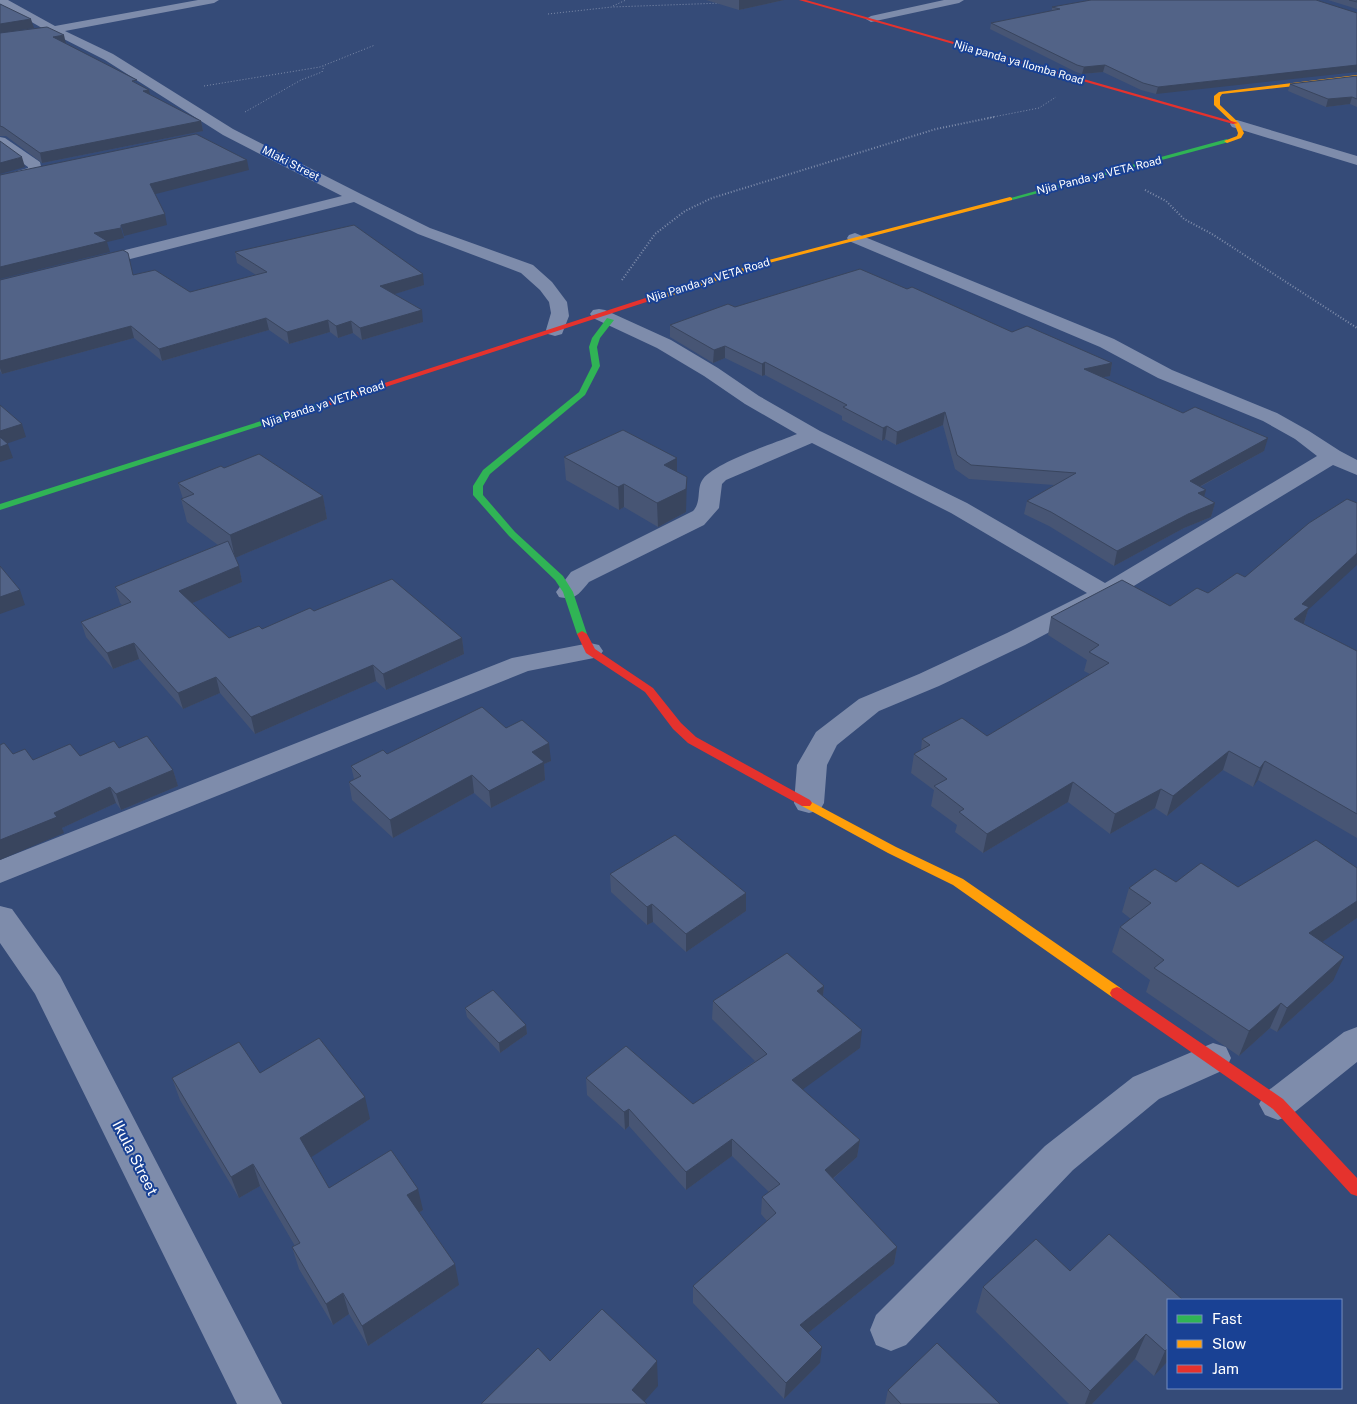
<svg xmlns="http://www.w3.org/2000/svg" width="1357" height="1404" viewBox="0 0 1357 1404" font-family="'Public Sans',sans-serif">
<rect width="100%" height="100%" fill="#354b78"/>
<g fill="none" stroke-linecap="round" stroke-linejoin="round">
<path stroke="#7e8cab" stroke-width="1" stroke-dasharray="1 2" stroke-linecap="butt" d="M613,6L626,0
M548,14L612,7L723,3
M204,86L320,67L375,45
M245,112L301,80L322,72L324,66
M988,118L1039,108L1056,97"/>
<path stroke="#7e8cab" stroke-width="2" stroke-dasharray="1 2" stroke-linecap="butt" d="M1145,190L1166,201L1184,219L1212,234L1357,328
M622,280L655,234L685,211L712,198L936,129L994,117"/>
<path fill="#7e8cab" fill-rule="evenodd" d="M0,0H8L55,26L198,0H219L214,3L65,31L113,54L233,129L361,194L430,228L533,265L552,282L567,302L569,316L562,334L555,336L548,334L546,330L551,313L549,302L540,290L521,273L418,234L354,202L91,269L85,268L83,264L85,260L342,196L223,135L105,60L52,33L0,41V35L42,28L0,4Z
M944,0H964L959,3L871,22L866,19L871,16Z
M1237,120L1357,156V165L1232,127L1230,124L1232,121Z
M0,137L5,138L40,162L42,171L40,174L0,185V176L28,168V167L0,147Z
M855,233L1114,339L1172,370L1277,413L1309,431L1340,451L1357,460V475L1333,465L1114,598L1025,645L939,686L879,711L837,745L827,765L824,803L820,810L809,813L798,810L794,803L797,765L816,732L859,699L919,674L1007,633L1087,593L951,513L812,443L726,480L722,484L719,508L704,525L589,582C579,594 575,601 559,597L556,592L571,572L693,511C702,502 696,488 703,479C716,462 775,443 797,434L745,404L704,376L657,348L593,318L590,314L593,310L599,309L605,310L671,340L718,368L759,396L820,431L967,503L1105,583L1317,456L1295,439L1263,421L1158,378L1100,347L849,241L847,238L849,235Z
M590,643L599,645L603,651L599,657L528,671L0,883V860L512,658Z
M0,906L12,909L60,976L282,1404H237L35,994L0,943Z
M1357,1027V1062L1291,1115L1278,1120L1265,1115L1259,1104L1265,1093L1344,1032Z
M1213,1043L1226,1047L1231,1058L1226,1069L1159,1099L1073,1170L906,1345L891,1351L876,1345L870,1330L876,1315L1045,1146L1133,1077Z"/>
<path fill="#30b455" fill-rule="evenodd" d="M1227,139L1229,142L1012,200L1007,199Z
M607,318L614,320L600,338L597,347L600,366L585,395L490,474L483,486V495L515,532L563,576L573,592L587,634L582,637L577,634L563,592L555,580L509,536L473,495V486L483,470L579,392L592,366L589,347L592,338Z
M321,402H324L328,404L0,510V504Z"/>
<path fill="#ff9f0a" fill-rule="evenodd" d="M1357,75V79L1222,94L1220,97V105L1239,123L1244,133L1241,138L1227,143L1224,141L1237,136L1238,133L1235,125L1214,105V96L1219,92Z
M1010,197L1012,198V200L769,263L667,297L660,295L765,261Z
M806,799L896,847L963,879L1122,989L1124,993L1122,997L1117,999L1112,997L953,885L888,853L802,806L800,803L802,800Z"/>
<path fill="#e5322d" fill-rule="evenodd" d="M799,0H806L1238,123L1233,124Z
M661,293L668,295L327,406H324L320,404Z
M582,631L587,634L595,649L653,688L681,723L696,737L810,800L812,803L810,806H802L688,743L673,729L645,692L586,653L577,634Z
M1117,987L1122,989L1283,1099L1357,1178V1196L1351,1194L1273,1109L1112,997L1110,993L1112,989Z"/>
</g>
<path fill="#475574" d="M706,0H784L739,10Z
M1316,0L1156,94L1141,90L1103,72L1082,74L1076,72L990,29L991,23L1052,11V7Z
M1328,0H1357V9Z
M0,33L66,44L138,84L150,95L201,121L203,131L42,163L6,136H0Z
M1357,76V107L1350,104L1326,107L1288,91L1290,84Z
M235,252L424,285L394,294L423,322L362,340L353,333L338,338L330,332L289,344L269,330L162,361L134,338L2,374L0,371V280L133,275L190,292L256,275L237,263Z
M907,289L1012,332L1112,363L1110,376L1102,377L1264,451L1200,487L1204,497L1215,503L1211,517L1184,528L1114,566L1049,526L1024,514L1027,501L1054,485L969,479L955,469L943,425L896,445L885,439L882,441L842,420V416L765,375L762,376L725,358L713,363L670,337V325L735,307Z
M564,457L677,471L686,512L658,527L624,507L619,510L566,480Z
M224,468L323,496L327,519L235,558L239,566L242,582L192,603L229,638L262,629L314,611L462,638L464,654L386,690L376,681L255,734L220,693L183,709L139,659L113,669L86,637L81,622L122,605L120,603L115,587L218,545L187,522L181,499H183L178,483Z
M1208,593L1308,610L1304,624L1357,651V838L1258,780L1253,787L1223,770L1167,816L1155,808L1110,834L1068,802L983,853L955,832L957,825L931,806L934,790L911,773L914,754L921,750L922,739L987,736L1090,674L1084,671L1087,660L1048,635L1051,617L1170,606Z
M506,728L551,761L544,764L545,780L491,808L474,793L393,838L352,800L349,782L354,779L351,766L387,754Z
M119,748L173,770L178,786L121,810L116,803L62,828L64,833L13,754L33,760L80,756Z
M610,874L746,893V911L686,952L653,922L647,925L611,892Z
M1176,882L1238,887L1357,918L1322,942L1333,981L1277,1032L1270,1028L1239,1056L1146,992L1150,980L1112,952L1120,927L1131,919L1122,912L1129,888Z
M824,986L823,996L860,1048L802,1089L860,1140L857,1157L833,1179L897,1247L894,1264L808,1333L820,1363L784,1399L693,1303V1286L767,1221L761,1214L762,1197L769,1192L732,1156L686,1190L629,1126L625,1130L587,1095L586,1078L693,1104L755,1061L712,1019L713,1001Z
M465,1008L526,1025L527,1034L500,1053L467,1017Z
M260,1073L370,1119L311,1157L329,1188L423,1210L419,1213L459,1285L368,1346L349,1314L333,1325L299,1269L292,1247L295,1246L260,1186L239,1198L180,1100L172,1078Z
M1070,1271L1183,1300L1168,1361L1154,1376L1135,1359L1092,1404H1069L976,1312L983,1287Z
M888,1390L1000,1404H885Z"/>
<path fill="#39455e" d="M739,0H784L739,10Z
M31,19L34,28L0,33V24Z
M64,35L66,44L53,37Z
M1105,65L1103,72L1082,74L1084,67Z
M1357,65V72L1156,94L1158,87Z
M149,90L151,99L143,91Z
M1352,97L1350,104L1326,107L1328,99Z
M201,121L203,131L42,163L40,153Z
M22,157L25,167L0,174V163Z
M247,160L249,170L152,195L150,184Z
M165,214L167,225L124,236L121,225Z
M121,228L124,238L107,242L110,252L0,279V267L94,233Z
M423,274L424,285L382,298L380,286Z
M422,310L423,322L362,340L360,328Z
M266,318L269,330L162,361L159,349Z
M328,320L330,332L289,344L287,332Z
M351,321L353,333L338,338L336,326Z
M131,326L134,338L2,374L0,368V361Z
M725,346V358L713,363L714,350Z
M765,362V375L762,376V364Z
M1112,363L1110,376L1081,381L1084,369Z
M945,412L943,425L896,445L897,432Z
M22,424L26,437L0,446V431Z
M887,426L885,439L882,441L883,428Z
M1268,438L1264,451L1186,494L1190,481Z
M8,444L13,458L0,462V447Z
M677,458V481L664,465Z
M687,477L686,512L658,527L657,503Z
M624,484V507L619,510L618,487Z
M1206,490L1202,504L1198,493Z
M323,496L327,519L235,558L230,535Z
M1215,503L1211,517L1184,528L1114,566L1117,551L1188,514Z
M1357,553V565L1308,610L1303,626L1294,619L1302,604Z
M239,566L242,582L183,607L179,591Z
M20,590L25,605L0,614V597Z
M462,638L464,654L386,690L383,674Z
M134,643L139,659L113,669L107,653Z
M373,665L376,681L255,734L251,717Z
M216,677L220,693L183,709L178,693Z
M549,743L551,761L544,764L545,780L491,808L489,791L532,752Z
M1229,751L1223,770L1167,816L1173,796Z
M1265,761L1258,780L1253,787L1260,768Z
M173,770L178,786L121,810L116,794Z
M472,775L474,793L393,838L390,820Z
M1073,782L1068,802L983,853L987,834Z
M110,787L116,803L62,828L64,833L0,860V840L54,813Z
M1161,789L1155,808L1110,834L1115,814Z
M746,893V911L686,952V934Z
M1357,901V918L1299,958L1309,933Z
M652,904L653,922L647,925V907Z
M1344,957L1333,981L1277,1032L1287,1008Z
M824,986L822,1004L817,991Z
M1281,1003L1270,1028L1239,1056L1249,1031Z
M526,1025L527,1034L500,1053L499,1043Z
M862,1030L860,1048L791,1098L792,1080Z
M365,1097L370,1119L307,1160L300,1138Z
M629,1109V1126L625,1130L624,1112Z
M732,1139V1156L686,1190V1172Z
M860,1140L857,1157L823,1187L825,1170Z
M253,1164L260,1186L239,1198L231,1177Z
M418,1189L423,1210L412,1217L407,1195Z
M897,1247L894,1264L798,1341L800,1325Z
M455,1264L459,1285L368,1346L362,1326Z
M343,1293L349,1314L333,1325L326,1304Z
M1146,1334L1135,1359L1092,1404H1085L1090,1391Z
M822,1347L820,1363L784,1399L786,1383Z
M1168,1348V1361L1154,1376L1165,1351Z
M657,1361L658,1386L642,1404L632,1390Z"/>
<path fill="#526387" stroke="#39455e" d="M1091,0H1316L1357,13V65L1158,87L1143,83L1105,65L1084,67L1077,65L991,23L1060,9L1052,7Z
M1349,0H1357V2Z
M0,4L31,19L0,24Z
M47,27L64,35L53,37L137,80L132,81L149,90L143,91L201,121L40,153L3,127L0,126V33Z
M1357,76V99L1352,97L1328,99L1290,84Z
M196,134L247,160L150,184L165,214L121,225V228L94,233L107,241L0,267V175Z
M0,141L22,157L0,163Z
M354,225L423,274L380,286L422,310L360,328L351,321L336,326L328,320L287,332L266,318L159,349L131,326L0,361V280L123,250L128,253L133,275L155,270L190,292L267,272L235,252Z
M860,269L907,289L912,287L1012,332L1027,326L1112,363L1084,369L1183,413L1195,407L1268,438L1190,481L1206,490L1198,493L1215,503L1188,514L1117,551L1051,512L1027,501L1076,473L971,465L957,455L945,412L897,432L887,426L883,428L843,407L847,405L765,362L762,364L725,346L714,350L670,325L728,304L735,307Z
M0,405L22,424L0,431Z
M623,430L677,458L664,465L687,477L686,489L657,503L624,484L618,487L564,457Z
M0,437L8,444L0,447Z
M259,454L323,496L230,535L181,499L194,494L178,483L221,466L224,468Z
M1347,499L1357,503V553L1302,604L1309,607L1294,619L1357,651V814L1265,761L1260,768L1229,751L1173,796L1161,789L1115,814L1073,782L987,834L959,812L964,809L934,786L947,779L914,754L930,745L922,739L962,718L987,736L1109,663L1089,652L1099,645L1051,617L1122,580L1170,606L1197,588L1208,593L1237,573L1245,577L1309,523Z
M228,541L239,566L179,591L229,638L259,626L262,629L310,608L314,611L392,579L462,638L383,674L373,665L251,717L216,677L178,693L134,643L107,653L81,622L131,602L115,587Z
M0,566L20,590L0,597Z
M482,707L506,728L522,720L549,743L532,752L544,762L489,791L472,775L390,820L349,782L361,776L351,766L383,750L387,754Z
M147,736L173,770L116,794L110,787L54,813L57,817L0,840V745L4,743L13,754L25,749L33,760L70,744L80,756L114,741L119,748Z
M675,835L746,893L686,934L652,904L647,907L610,874Z
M1316,840L1357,868V901L1309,933L1344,957L1287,1008L1281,1003L1249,1031L1154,968L1164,960L1120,927L1151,903L1129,888L1155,869L1176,882L1201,863L1238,887Z
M787,953L824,986L817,991L862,1030L792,1080L860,1140L825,1170L897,1247L800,1325L822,1347L786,1383L693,1286L776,1213L762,1197L780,1184L732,1139L686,1172L629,1109L624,1112L586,1078L626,1046L693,1104L767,1054L713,1001Z
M493,990L526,1025L499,1043L465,1008Z
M319,1038L365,1097L300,1138L329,1188L391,1150L418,1189L407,1195L455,1264L362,1326L343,1293L326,1304L292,1247L300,1243L253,1164L231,1177L172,1078L239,1042L260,1073Z
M1109,1234L1183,1300H1168V1348L1165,1351L1146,1334L1090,1391L983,1287L1036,1239L1070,1271Z
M602,1309L657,1361L632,1390L647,1404H481L538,1348L550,1361Z
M937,1343L1000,1404H901L888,1390Z"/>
<g text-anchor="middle" stroke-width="4" stroke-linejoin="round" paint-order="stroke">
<g font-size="11" fill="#fff" stroke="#194194">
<text transform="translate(1019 62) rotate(16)" y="4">Njia panda ya Ilomba Road</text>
<text transform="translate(291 163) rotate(27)" y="4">Mlaki Street</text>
<text transform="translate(1099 175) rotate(-14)" y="4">Njia Panda ya VETA Road</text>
<text transform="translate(708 280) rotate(-17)" y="4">Njia Panda ya VETA Road</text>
<text transform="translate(323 404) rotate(-18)" y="4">Njia Panda ya VETA Road</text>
</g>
<g font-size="15" fill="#fff" stroke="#194194">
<text transform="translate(135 1158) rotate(63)" y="5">Ikula Street</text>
</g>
</g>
<rect x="1167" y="1299" width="175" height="90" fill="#194194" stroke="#758dbf"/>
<rect x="1177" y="1315" width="25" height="8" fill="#30b455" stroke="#758dbf"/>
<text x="1212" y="1324" font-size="15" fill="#ffffff">Fast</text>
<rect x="1177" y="1340" width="25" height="8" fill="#ff9f0a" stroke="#758dbf"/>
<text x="1212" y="1349" font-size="15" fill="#ffffff">Slow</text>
<rect x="1177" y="1365" width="25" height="8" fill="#e5322d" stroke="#758dbf"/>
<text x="1212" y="1374" font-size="15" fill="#ffffff">Jam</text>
</svg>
